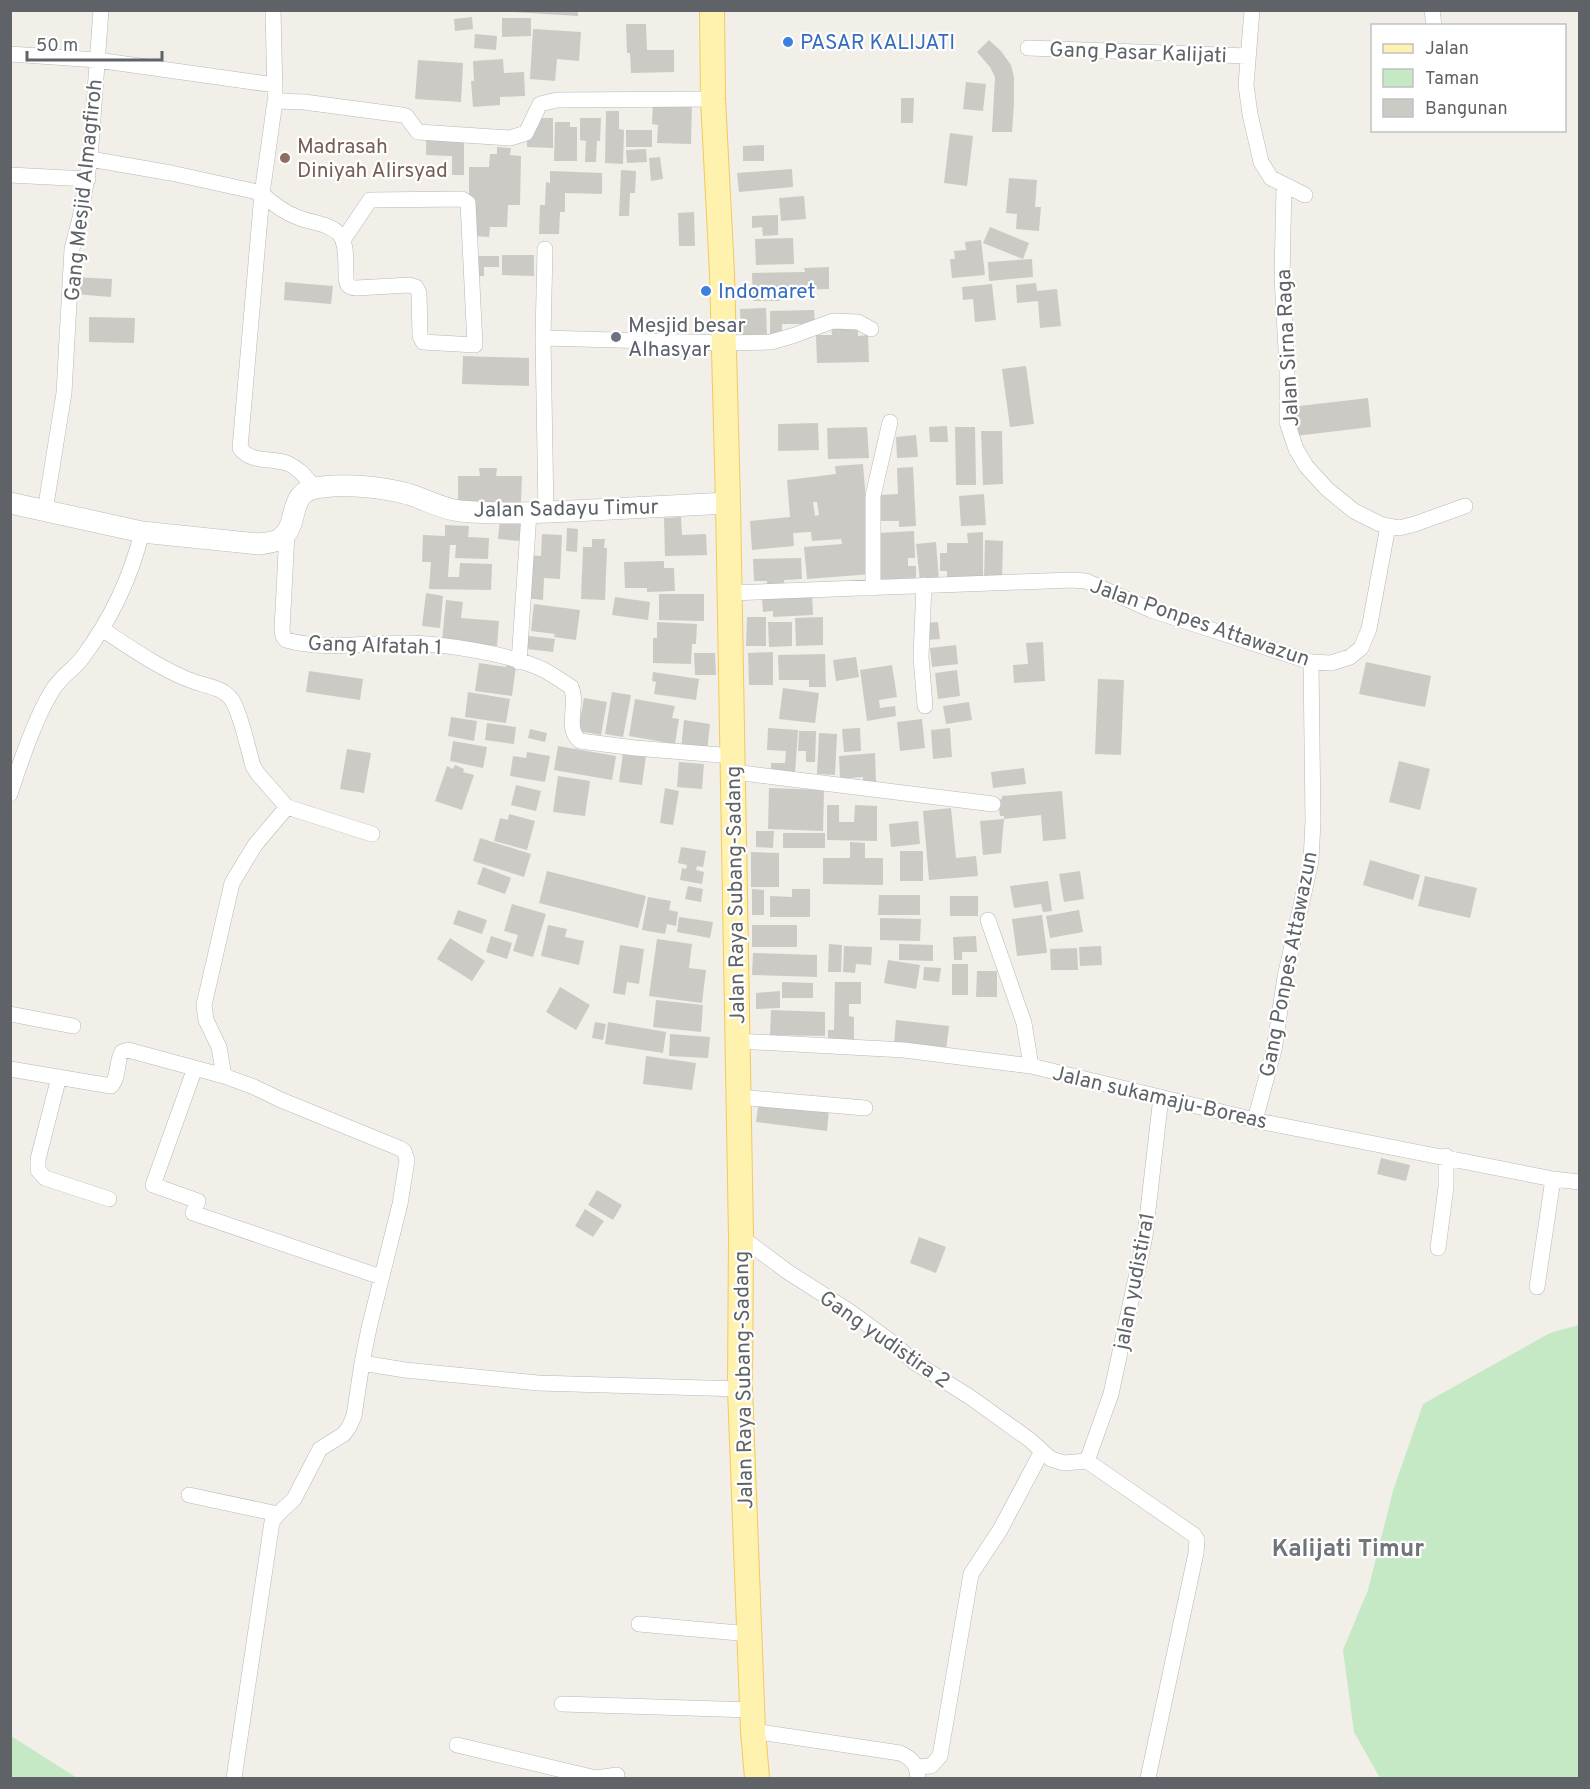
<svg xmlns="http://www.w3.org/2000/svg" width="1590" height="1789" viewBox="0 0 1590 1789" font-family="Overpass,sans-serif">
<rect width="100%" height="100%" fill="#f1efe8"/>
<path fill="#c5e8c5" d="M1579,1325V1778H1380L1354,1732L1343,1650L1368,1590L1393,1491L1423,1404L1550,1333Z
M10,1736H11L77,1778H11Z"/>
<path fill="#cccac5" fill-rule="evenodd" d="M512,10H578V16L512,12Z
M472,17L473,29L455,31L454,19Z
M502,18H531V36L502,37Z
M626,24H646L647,50H674V72L631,73L630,53H627Z
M533,29L581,32L579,61L557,59L555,81L530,79Z
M475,34L497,36L496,50L474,48Z
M989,40L1001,51L1011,65L1014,77V104L1012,132H992L995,77L990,67L977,52Z
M503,59L504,73L524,72L525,96L500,97V105L473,107L471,81H474L473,61Z
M418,60L463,63L461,102L415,99Z
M966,82L986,84L983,111L963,109Z
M901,98H914L913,123H901Z
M653,102L692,103L691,144L657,143L658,125L652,124Z
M606,111H619V129L624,130L623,164L605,163Z
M533,118H553V148L527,147V137H533Z
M580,118H601L600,141H597L596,162H585L586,141L580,140Z
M555,122H570V127H577V161H554Z
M626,130H652V147H626Z
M950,133L973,136L967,186L944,183Z
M426,138L464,139V175H452V156L426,155Z
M764,145V161H743V146Z
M497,147L511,148L510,155L521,156L520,205H508L507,227H490L489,237L473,236L474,197H469V167H489L490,154H497Z
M646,149L647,162L627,163L626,150Z
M660,157L663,179L651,181L649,158Z
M792,169L793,187L739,192L737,173Z
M621,170L636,171L635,193H630L629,216H619Z
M550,171L602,173V194L565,193V212H560L559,234H539L540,205H545L546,182L550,183Z
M1009,178L1037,180L1035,207H1041L1039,231L1016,229L1017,214L1006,213Z
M804,196L806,219L781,221L779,198Z
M694,212L695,246H679L678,213Z
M778,215V235L763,236L762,227L752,228V216Z
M990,227L1029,243L1023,259L983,243Z
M793,238L794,264L756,265L755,239Z
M981,240L985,275L952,278L950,259H955L954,251L966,250L965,242Z
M502,255H534V276L502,275Z
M474,256H499V267H484V276H475Z
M1032,259L1033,277L989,281L988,262Z
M829,267V289L779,290L780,301H753L752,273L805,272L804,268Z
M75,277L112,279L111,297L74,294Z
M285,282L333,286L331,304L284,300Z
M1036,283L1037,291L1057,289L1061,326L1040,328L1038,301L1017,303L1016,285Z
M992,284L996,320L975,322L973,299L963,300L962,287Z
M766,308L767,336L741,337L740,309Z
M814,310L815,324H782V333L770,334V311Z
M89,317L135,318L134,343L89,342Z
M831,325H858V336L868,335L869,362L817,363L816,335H832Z
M463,356L529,358V386L462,384Z
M1026,366L1034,424L1010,427L1002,369Z
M1368,398L1371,427L1295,436L1291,407Z
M818,423L819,450L778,451V424Z
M947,426L948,442H930L929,427Z
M867,427L869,458L828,459L827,428Z
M955,427H975L976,485H956Z
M981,431H1002L1003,484L983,485Z
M916,435L918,457L897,458L896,437Z
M863,464L872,574L807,579L804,547L842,544L841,539L812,541L811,532L793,533L794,546L752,550L750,521L790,517L787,480L836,474L835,466ZM813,502H817L819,515L815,516Z
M913,467L916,526L899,527V521H879L878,495L898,494L897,468Z
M479,468H497L496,476H522L521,503H458V476H480Z
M984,494L986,525L961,526L959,496Z
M681,517L682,535L706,534L707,555L665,556L664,518Z
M500,519L522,521L520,541L498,539Z
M445,525L469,526L468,537L489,538L488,559L455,558L456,545H450L448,577H459L460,563L492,564L491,590L429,589L431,562H422L423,535L445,536Z
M567,528L578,529L577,552L566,551Z
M914,531L915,558H908V566H916V578L881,580V563L875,564L879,533Z
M983,532V579L947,580V571H940V553H947V543H968L967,533Z
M542,534L562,535L560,579L544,578L543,600L525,598L527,555L541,556Z
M592,539H605L604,548H607L605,600L581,599L583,547H592Z
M985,540L1003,541L1002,578H984Z
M936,542L939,580L920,581L916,544Z
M801,558L802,579L784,580L785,588H767V581H754L753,559Z
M664,561V568H674L675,591L647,592V588H625L624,562Z
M812,591L813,615L773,617V611L763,612L762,598Z
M426,593L443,596L440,628L422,626Z
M659,594H704V621L659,620Z
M615,597L650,602L648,620L612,615Z
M446,600L463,602L461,618L499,621L497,646L442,641Z
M534,604L580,610L576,640L554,637L555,634L531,631Z
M747,617H766V646H746Z
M823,617V645L796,646L795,618Z
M657,622L697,624L696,644H692L691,664L653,663V638H657Z
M768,622H792V646L769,647Z
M938,622L940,639L926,640L925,623Z
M528,636L555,639L553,652L527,649Z
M1043,642L1045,681L1014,683L1013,665L1028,664L1026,643Z
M956,645L958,664L932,667L930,648Z
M773,652V685H749L748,653Z
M694,653H715L716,675H695Z
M825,654L826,687H809V680H779L778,655Z
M856,657L859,677L836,681L833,660Z
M1366,662L1431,676L1425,707L1359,694Z
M479,663L506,667V664L516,666L512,696L475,691Z
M892,665L897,697L879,700L880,708L895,706L896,716L867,721L860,670Z
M957,670L960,696L938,699L935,673Z
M309,671L363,679L360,700L306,692Z
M653,672L699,679L696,700L654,694L656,682L652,681Z
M1098,679L1124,680L1121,755L1095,754Z
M783,688L819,693L815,723L779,719Z
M468,692L510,699L506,723L465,717Z
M612,692L631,695L623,737L605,734Z
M584,698L607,702L601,735L578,731Z
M635,699L675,706L672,718L679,719L675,744L629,736Z
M969,702L972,720L946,724L943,706Z
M451,717L477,721L474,741L448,736Z
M922,719L925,748L900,751L897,722Z
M684,720L710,724L707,752L681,749Z
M487,723L516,727L514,744L485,740Z
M768,728L798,730L795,773L771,772V763H785L786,751L767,750Z
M860,728L861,751L844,752L842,729Z
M950,728L952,757L933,759L931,730Z
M530,729L547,733L545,742L528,738Z
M799,731H816L815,762H806V751H798Z
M819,733L837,734L835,775L817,774Z
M453,741L487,747L483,768L450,761Z
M558,746L616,756L612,780L554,770Z
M347,749L371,753L364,793L340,789Z
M527,752L550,756L545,782L510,776L513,756L526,758Z
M623,753L646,756L642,785L619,782Z
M875,753L876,784L863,785V777L840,779L839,756Z
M1399,761L1430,769L1420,810L1389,802Z
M679,762L704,764L702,789L677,787Z
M455,765L464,769L463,772L474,775L462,810L435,801L447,766L453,769Z
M1024,768L1026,784L993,788L991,772Z
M558,776L590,781L585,816L553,812Z
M516,785L541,791L536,811L511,805Z
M665,788L679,791L673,825L660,823Z
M769,788L824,790L823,831L768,829Z
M1062,791L1066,839L1043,841L1041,815L1004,819V816H1000L998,800L1002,799V796Z
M827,805H839V822H854L855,805L877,806V841L827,840Z
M951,808L956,858L976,856L978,876L929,880L923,811Z
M509,814L535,821L527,850L494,841L500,818L508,820Z
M1004,819L1001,853L983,855L980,821Z
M918,821L920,844L891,847L889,824Z
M756,831H774L773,848L756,847Z
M783,833H825V848H783Z
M480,838L531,854L524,877L473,861Z
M850,842L865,843V858H883V885L823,884V858H850Z
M681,847L706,851L703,867L697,866L696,870L704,872L702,884L680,880L682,868L686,869L687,865L678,863Z
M900,851H923V881H900Z
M751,852L779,853V887H751Z
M1370,860L1420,875L1413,900L1363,885Z
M483,867L511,878L505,894L477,884Z
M547,871L646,896L638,928L539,903Z
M1080,871L1084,899L1064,902L1059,874Z
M1425,876L1477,888L1470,918L1418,906Z
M1048,881L1052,911L1043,912L1041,904L1014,908L1010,886Z
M688,886L703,889L701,902L685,899Z
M752,889L764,890V915H752Z
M792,889H810V917H770V896L792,897Z
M879,895H920V915H878Z
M950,896H978V916H950Z
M648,897L671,901L669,910L678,912L676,926L667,924L665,934L642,930Z
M512,904L546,914L533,957L513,951L518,935L504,931Z
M458,910L487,920L482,934L453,924Z
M1079,910L1083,932L1050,938L1046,916Z
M1042,915L1047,953L1017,956L1012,919Z
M679,917L713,922L710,938L677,932Z
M880,918L921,919L920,941L880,940Z
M548,925L567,929L565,937L584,941L579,965L541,956Z
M752,925H797V947H752Z
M491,936L512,943L507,959L486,952Z
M976,936L977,952H962V960H954L953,937Z
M450,938L485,961L472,981L437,959Z
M657,939L692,944L689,968L706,970L702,1003L649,996Z
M829,944L842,945L841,972H828Z
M899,944L933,945V961L899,960Z
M620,945L644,949L639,984L627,982L625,995L613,993Z
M844,946L872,947L871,965L856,964L855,973L843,972Z
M1101,946L1102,965L1080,966L1079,947Z
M1077,948L1078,970H1051L1050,949Z
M753,953L817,955V977L752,975Z
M888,960L920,965L916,989L884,983Z
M952,964H968V995H952Z
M924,967L941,968L939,982L923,980Z
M977,971H997V997H976Z
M782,982L813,983V998H782Z
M835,982H861V1004H849V1016L854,1017V1043H828V1030H834Z
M560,987L590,1005L576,1030L546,1012Z
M780,991V1008L756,1009V993Z
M656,1000L703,1005L701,1032L653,1027Z
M771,1010L825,1012V1036L770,1035Z
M896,1020L949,1026L946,1050L894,1044Z
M595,1022L606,1024L603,1040L592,1038Z
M608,1022L666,1032L663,1053L605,1044Z
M670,1034L710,1037L708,1058L669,1056Z
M646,1056L696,1063L692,1090L643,1084Z
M759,1099L829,1108L827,1131L756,1122Z
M1381,1158L1410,1165L1406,1181L1377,1174Z
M597,1190L622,1205L613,1220L588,1205Z
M585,1209L604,1221L593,1237L575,1226Z
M919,1237L946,1247L936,1273L910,1263Z"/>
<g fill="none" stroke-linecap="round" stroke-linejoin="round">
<g stroke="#b5b8bc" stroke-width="16">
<path id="street" d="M273,10L275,94
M1252,10L1246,85L1250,114L1261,162L1271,178L1305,195
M1432,10L1434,26
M1028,48L1248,56
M10,54L97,60L275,85
M90,159L171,173L253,191L262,194L275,101L304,102L402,115L406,116L418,132L510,138L526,133L540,104L557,100L713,99
M10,175L88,179
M1284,186L1282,277L1287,367V422L1296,449L1306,466L1327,489L1354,511L1380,524L1399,528L1415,524L1465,506
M262,194C273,204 283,212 297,217C310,223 330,223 340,235C350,248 343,279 348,285C351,288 353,288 356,288L410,285L416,287L419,293L420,336L423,342L475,345L468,203L462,199L370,200L343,240
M262,194L240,448C251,464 273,457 289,464C300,469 307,479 314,487
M543,338L545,249
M45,511L64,393L72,249L80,218L90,159L101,10
M546,512L543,338L724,343L771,342L792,336L833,321L858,322L871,329
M287,532L282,630L283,636L286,640C326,651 368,642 409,643C446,644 511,654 544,670C553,675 562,681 571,687C579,704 564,728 580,741L635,748L733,756
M924,585L921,657L925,706
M873,588V496L890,422
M730,593L1072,580L1086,581L1151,610L1311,662L1331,663L1350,657L1361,648L1369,629L1388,526
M102,629C129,647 165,672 195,682C207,686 224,688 232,700C241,714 248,749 253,766L258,774L287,807L372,834
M519,662L529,513
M734,772L993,804
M10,794C20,763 35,718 52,691C60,677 74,669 83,657C111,619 131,577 142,532
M988,920L1024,1023L1031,1066
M10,1014L73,1026
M737,1041L904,1050L1031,1066L1263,1122L1553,1179L1580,1182
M195,1068L153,1185L198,1201L193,1213L381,1277
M10,1069L111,1086C119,1078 116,1062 122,1052L128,1050L224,1076L254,1087L281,1100L399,1148L404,1151L407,1160L400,1204L369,1328L362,1363L405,1370L538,1383L740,1389
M224,1076L219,1047L206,1020L204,1005L232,883L255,845L287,807
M59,1077L38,1159V1170L45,1178L109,1199
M737,1097L865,1108
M1255,1120L1274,1050L1285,977L1311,861L1313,821L1311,662
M741,1237L788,1272L849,1311L893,1343L914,1362L970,1397L1030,1440L1051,1459L1064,1463L1087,1461L1194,1535L1197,1540L1196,1553L1148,1778
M1438,1248L1446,1187V1156
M1537,1287L1553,1179
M1087,1461L1111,1394L1145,1236L1161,1097
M189,1495L278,1514
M639,1624L750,1634
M562,1704L752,1710
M753,1731L900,1753C913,1759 917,1765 918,1778
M457,1745L596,1778
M917,1767L931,1766L940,1756L971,1574L1000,1530L1042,1451
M234,1778L272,1522L278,1514L294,1499L320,1449L344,1434L349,1427L354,1416L362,1363
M596,1778L617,1775"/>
</g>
<g stroke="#b6babf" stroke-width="22">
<path id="secondary" d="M10,503L142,532L258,544C265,543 273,543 280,539C302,524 284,490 322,487C349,484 382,487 408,494C425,499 441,509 460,511C503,515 548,512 592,510C637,508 683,505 728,503"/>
</g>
<g stroke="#f2c960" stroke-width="26">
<path id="primary" d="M712,10L713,99L722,273L728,503L741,1237L740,1389L753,1731L757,1778"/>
</g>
<use href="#street" stroke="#fff" stroke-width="15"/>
<use href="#secondary" stroke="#fff" stroke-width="21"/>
<use href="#primary" stroke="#fff2af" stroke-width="24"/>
</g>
<g fill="#3f7fe0" stroke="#fff" stroke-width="2">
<circle cx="788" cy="42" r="6"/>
<circle cx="706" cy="291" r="6"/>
</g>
<circle fill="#8d6e63" stroke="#fff" stroke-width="2" cx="285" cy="158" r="6"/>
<circle fill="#6b7280" stroke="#fff" stroke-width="2" cx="616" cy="337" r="6"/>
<g text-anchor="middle" stroke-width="4.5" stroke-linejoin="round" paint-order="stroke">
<g font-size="21" fill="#366cbe" stroke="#fff" text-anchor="start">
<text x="800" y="49">PASAR KALIJATI</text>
<text x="718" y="298">Indomaret</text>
</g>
<g font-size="21" fill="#5f6368" stroke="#fff">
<text transform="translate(1138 52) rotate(2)" y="7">Gang Pasar Kalijati</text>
<text transform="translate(83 190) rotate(-84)" y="7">Gang Mesjid Almagfiroh</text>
<text transform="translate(1287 348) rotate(-93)" y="7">Jalan Sirna Raga</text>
<text transform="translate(566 508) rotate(-1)" y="7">Jalan Sadayu Timur</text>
<text transform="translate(1200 622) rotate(19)" y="7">Jalan Ponpes Attawazun</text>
<text transform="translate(375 645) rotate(2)" y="7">Gang Alfatah 1</text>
<text transform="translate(735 895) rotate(-91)" y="7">Jalan Raya Subang-Sadang</text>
<text transform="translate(1288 964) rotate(-79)" y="7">Gang Ponpes Attawazun</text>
<text transform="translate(1160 1097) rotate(13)" y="7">Jalan sukamaju-Boreas</text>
<text transform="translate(1134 1281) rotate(-79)" y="7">jalan yudistira1</text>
<text transform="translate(885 1339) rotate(35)" y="7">Gang yudistira 2</text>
<text transform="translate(743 1380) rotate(-91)" y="7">Jalan Raya Subang-Sadang</text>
</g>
<g font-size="21" fill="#785e54" stroke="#fff" text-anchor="start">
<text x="297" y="153">Madrasah<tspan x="297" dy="24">Diniyah Alirsyad</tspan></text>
</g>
<g font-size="21" fill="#5b616d" stroke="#fff" text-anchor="start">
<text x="628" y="332">Mesjid besar<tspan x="628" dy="24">Alhasyar</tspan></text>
</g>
<g font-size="24" font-weight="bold" fill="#70757a" stroke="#fff">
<text x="1348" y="1556">Kalijati Timur</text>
</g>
</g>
<rect width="1590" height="1789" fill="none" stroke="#5f6368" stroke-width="24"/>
<rect x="1371" y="24" width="195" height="108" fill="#ffffff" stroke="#bfc1c3" stroke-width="1.5"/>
<rect x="1383" y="44" width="30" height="9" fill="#fff2af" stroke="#bfc1c3" stroke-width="1.5"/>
<text x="1425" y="54" font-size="18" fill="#5f6368">Jalan</text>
<rect x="1383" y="69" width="30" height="18" fill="#c5e8c5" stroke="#bfc1c3" stroke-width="1.5"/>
<text x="1425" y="84" font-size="18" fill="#5f6368">Taman</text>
<rect x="1383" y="99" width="30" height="18" fill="#cccac5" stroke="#bfc1c3" stroke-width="1.5"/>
<text x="1425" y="114" font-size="18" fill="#5f6368">Bangunan</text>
<path d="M27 51v9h135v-9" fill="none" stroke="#5f6368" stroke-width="3"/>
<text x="36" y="51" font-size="18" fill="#5f6368" stroke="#ffffff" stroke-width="4.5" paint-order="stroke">50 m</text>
</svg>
